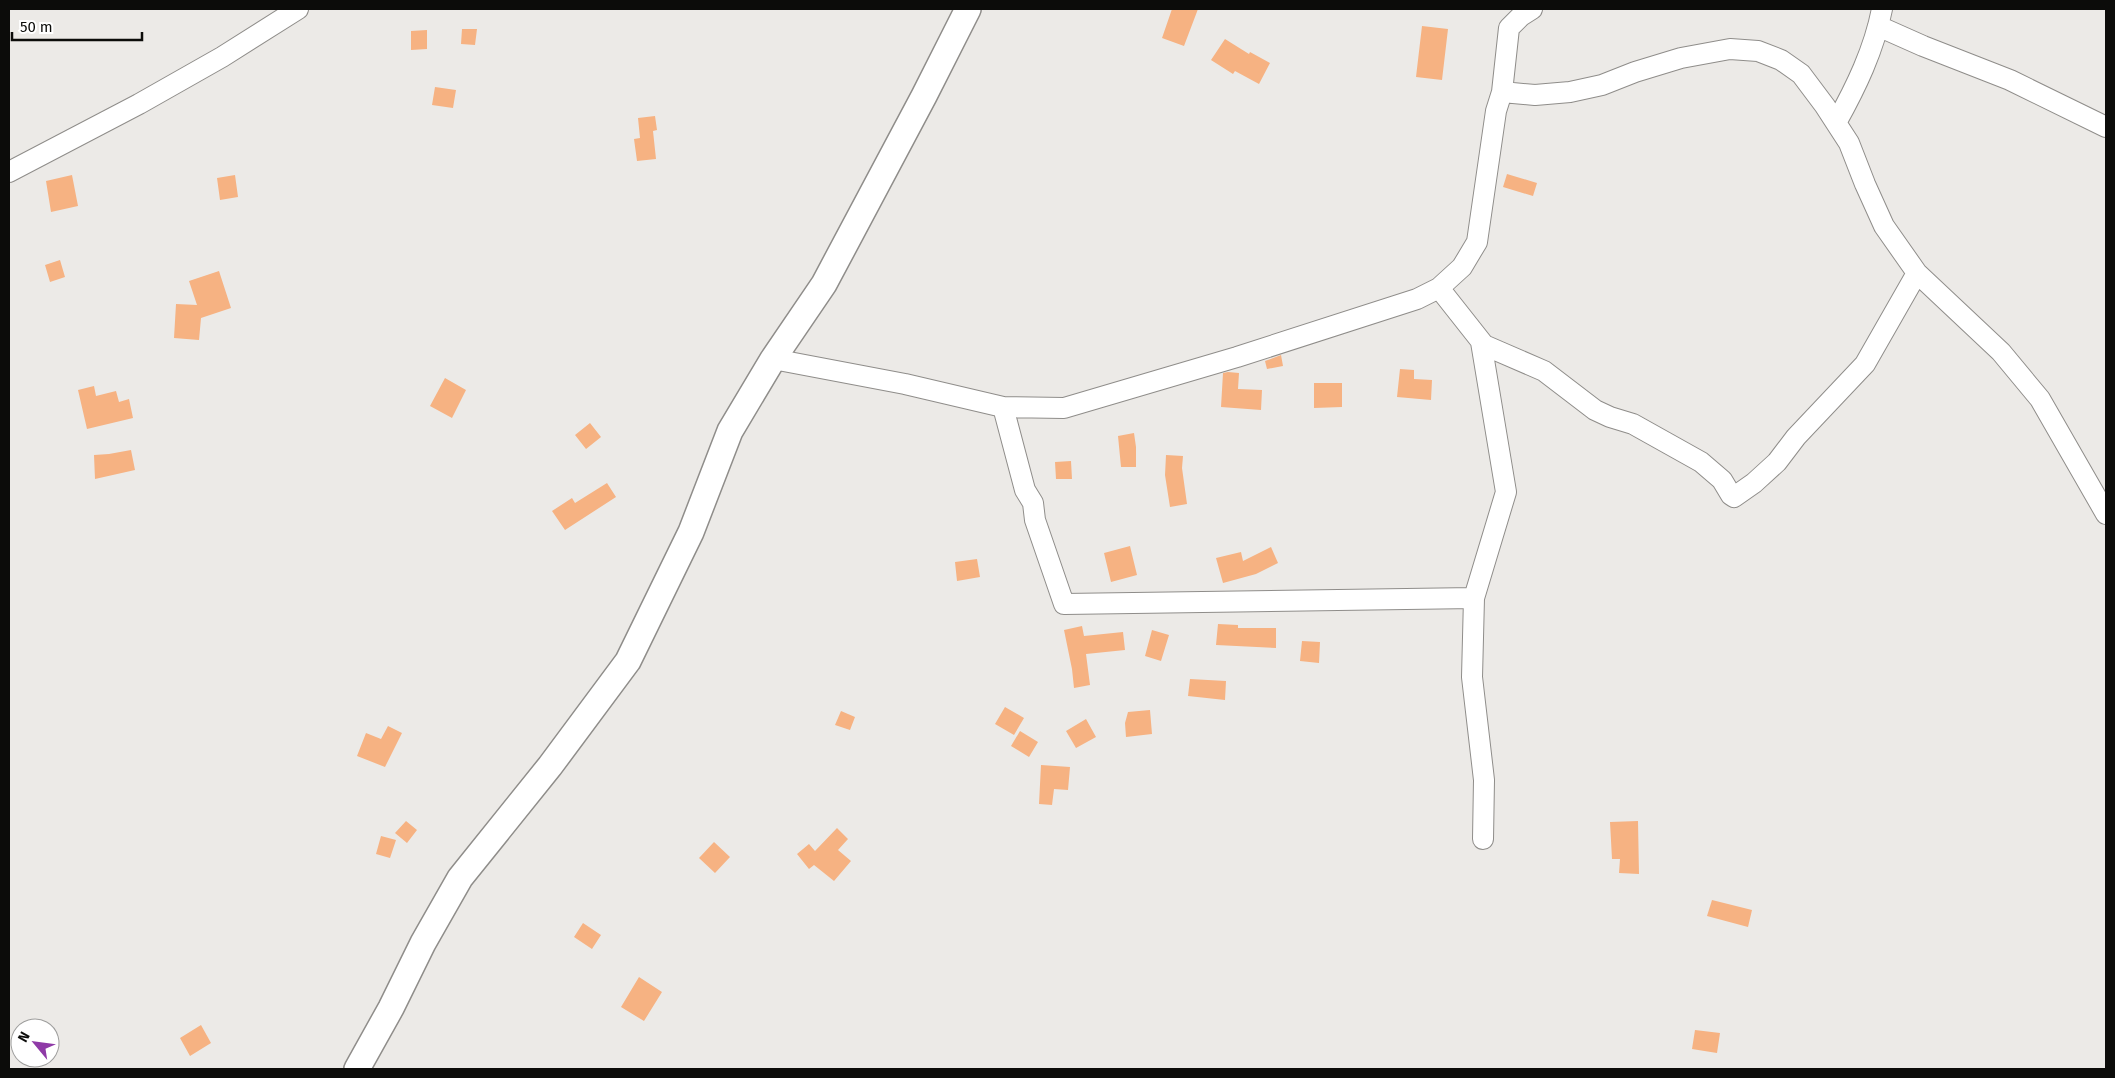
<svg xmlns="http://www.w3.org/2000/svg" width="2115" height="1078" viewBox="0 0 2115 1078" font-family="'Fira Sans',sans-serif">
<rect width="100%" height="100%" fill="#eceae7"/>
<path fill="#f6b282" d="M1172,9H1198L1184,46L1162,38Z
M1422,26L1448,29L1442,80L1416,77Z
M462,29H477L475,45L461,44Z
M427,30V49L411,50V31Z
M1225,39L1249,54L1250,52L1270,63L1259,84L1235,71L1233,74L1211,60Z
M435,87L456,90L453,108L432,105Z
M655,116L657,130L653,131L656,159L637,161L634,139L640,138L638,118Z
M1507,174L1537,183L1533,196L1503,187Z
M72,175L78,206L51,212L46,181Z
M235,175L238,197L220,200L217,178Z
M60,260L65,277L50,282L45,265Z
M219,271L231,308L201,318L199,340L174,338L176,304L197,305L189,281Z
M1281,355L1283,366L1267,369L1265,361Z
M1400,369L1414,370V379L1432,380L1431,400L1397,397Z
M1228,372L1239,373L1238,389L1262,390L1261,410L1221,407L1223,373Z
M445,378L466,390L452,418L430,406Z
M1314,383H1342V407L1314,408Z
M94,386L96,396L116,391L119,402L129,399L133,418L87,429L78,390Z
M590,423L601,437L586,449L575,435Z
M1134,433L1136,447V467H1121L1118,436Z
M131,450L135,470L95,479L94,455L109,454Z
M1166,455L1183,456L1182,468L1187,504L1170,507L1165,475Z
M1071,461L1072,479H1056L1055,462Z
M607,483L616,497L565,530L552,511L572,498L575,503Z
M1130,546L1137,575L1111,582L1104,553Z
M1271,547L1278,563L1256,574L1223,583L1216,558L1241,552L1243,561Z
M977,559L980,577L957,581L955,562Z
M1218,624L1238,625V628H1276V648L1216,645Z
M1082,626L1084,636L1123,632L1125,650L1086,654L1090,685L1074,688L1072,669L1064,630Z
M1152,630L1169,635L1161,661L1145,656Z
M1302,641L1320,642L1319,663L1300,661Z
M1190,679L1226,681L1225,700L1188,696Z
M1005,707L1024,718L1014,735L995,724Z
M1150,710L1152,734L1126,737L1125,723L1128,712Z
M841,711L855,717L850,730L835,725Z
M1086,719L1096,737L1076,748L1066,731Z
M388,726L402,733L385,767L357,756L366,733L381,739Z
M1020,731L1038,742L1029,757L1011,746Z
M1041,765L1070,767L1068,790L1054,789L1052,805L1039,804Z
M406,821L417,830L407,843L395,833Z
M1638,821L1639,874L1619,873L1620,859H1612L1610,822Z
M837,828L848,839L838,850L851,861L834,881L814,865L809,869L797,854L809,844L815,851Z
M381,836L396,840L390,858L376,854Z
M714,842L730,857L715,873L699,858Z
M1712,900L1752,910L1748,927L1707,916Z
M583,923L601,935L592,949L574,937Z
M639,977L662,992L644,1021L621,1007Z
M201,1025L211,1043L190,1056L180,1038Z
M1695,1030L1720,1033L1717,1053L1692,1049Z"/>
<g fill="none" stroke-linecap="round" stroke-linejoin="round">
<g stroke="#8f8d8a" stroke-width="22">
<path id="minor" d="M1878,26L1923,46L2010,80L2106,127
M1502,92L1509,28L1521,16L1532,9
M1836,123C1856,87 1874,50 1882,9
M9,172L139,104L222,57L298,9
M1439,288L1484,345L1544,371L1595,410L1610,417L1633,424L1701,462L1722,480L1731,495L1734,497L1754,483L1777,462L1796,437L1865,364L1917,273
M1481,342L1506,492L1474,598L1472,677L1484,780L1483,839
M773,359L905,384L1003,407L1064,408L1237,357L1417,299L1439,288L1462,267L1477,242L1496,111L1502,92L1535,95L1570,92L1602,85L1635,72L1681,58L1730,49L1758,51L1781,60L1801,74L1825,106L1849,143L1865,184L1884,226L1917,273L2001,352L2040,399L2106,514
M1003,407L1025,490L1033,503L1035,520L1064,604L1474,598"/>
</g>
<g stroke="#8f8d8a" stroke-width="28">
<path id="tertiary" d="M357,1069L391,1008L423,943L460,878L550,766L628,661L691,532L730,431L773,359L824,284L924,96L968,9"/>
</g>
<use href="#minor" stroke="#fff" stroke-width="20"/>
<use href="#tertiary" stroke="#fff" stroke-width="25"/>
</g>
<rect width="2115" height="1078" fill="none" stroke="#0c0c0a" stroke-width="20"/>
<g transform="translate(35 1043) rotate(299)"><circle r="24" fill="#ffffff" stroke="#9e9e9d"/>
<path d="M0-4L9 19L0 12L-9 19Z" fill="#8f3aa7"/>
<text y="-8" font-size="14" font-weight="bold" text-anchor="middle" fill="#0c0c0a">N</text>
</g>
<path d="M12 32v8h130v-8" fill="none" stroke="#0c0c0a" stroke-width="2.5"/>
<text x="20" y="32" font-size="15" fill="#0c0c0a" stroke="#ffffff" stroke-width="4" paint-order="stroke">50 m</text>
</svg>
